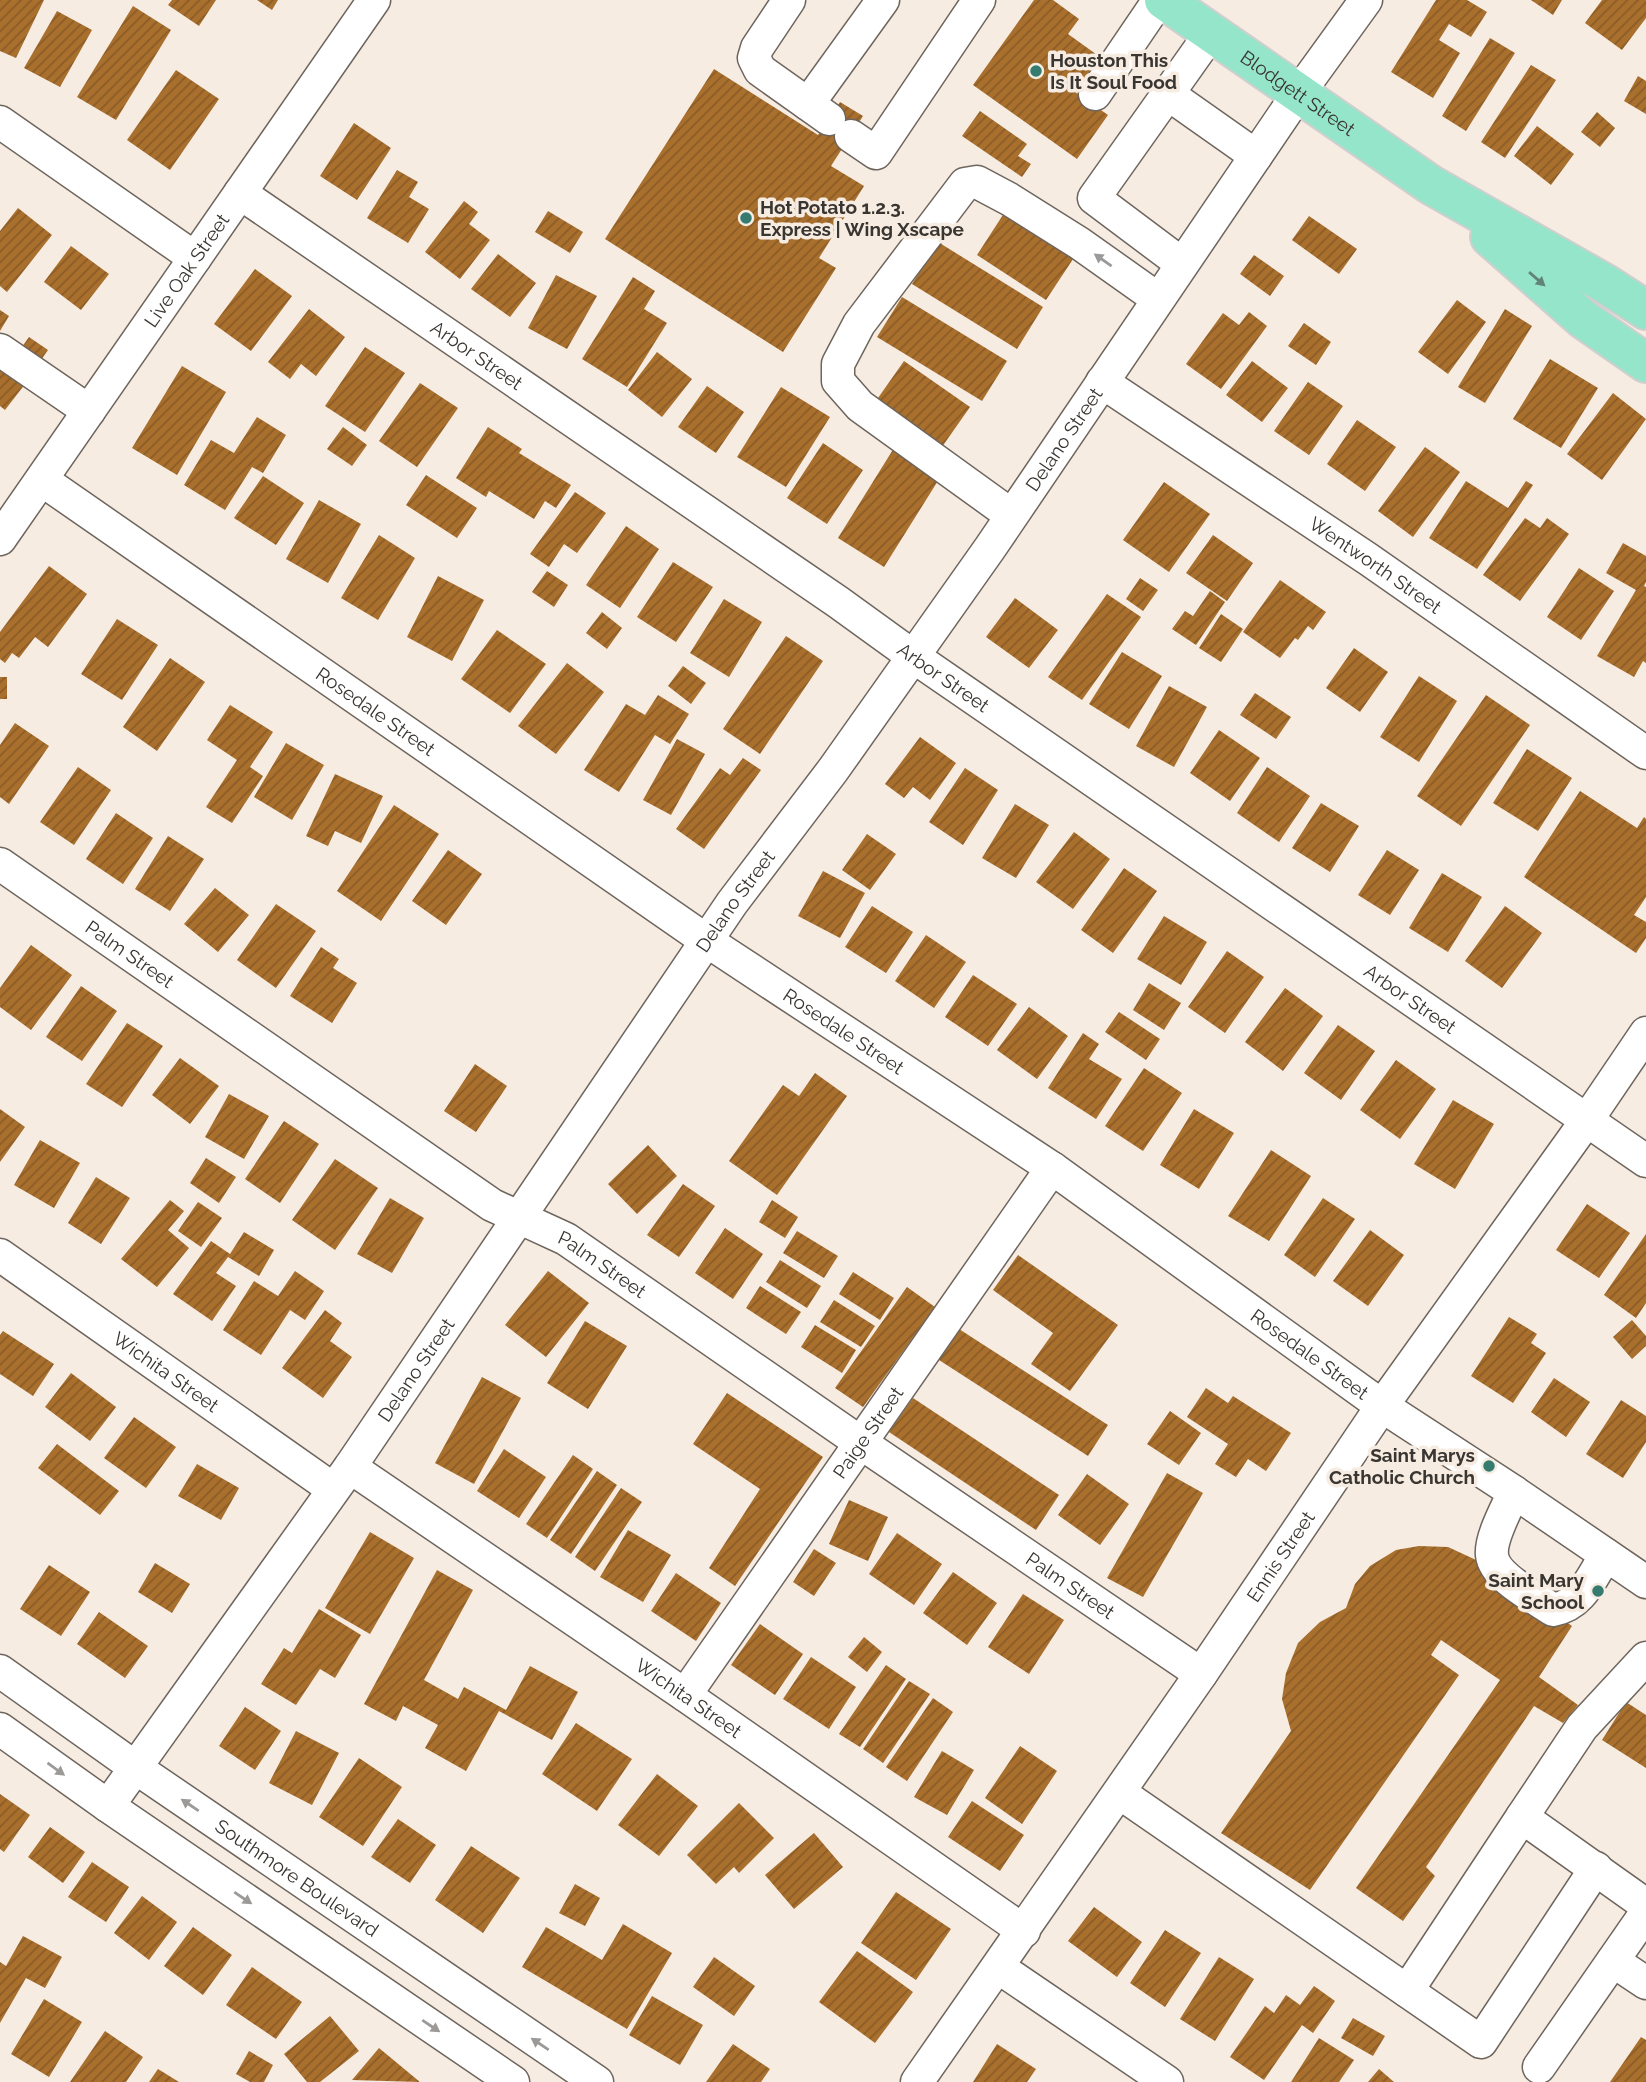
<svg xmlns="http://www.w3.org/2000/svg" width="1646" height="2082" viewBox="0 0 1646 2082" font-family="Raleway,sans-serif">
<defs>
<pattern id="building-hatch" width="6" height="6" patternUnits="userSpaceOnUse" patternTransform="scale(1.75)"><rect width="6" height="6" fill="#a96f2d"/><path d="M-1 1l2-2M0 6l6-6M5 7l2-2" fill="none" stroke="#8b5c27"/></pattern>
</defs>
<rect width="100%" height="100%" fill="#f6ece2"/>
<path fill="url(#building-hatch)" d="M0,0H44L16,58L0,51Z
M172,0H216L199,26L168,5Z
M257,0H278L272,10Z
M1034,0H1053L1079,19L1068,34L1100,57L1075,92L1108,115L1077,159L973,85Z
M1436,0H1467L1487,12L1471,37L1449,24L1439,40L1460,53L1433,98L1391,72Z
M1531,0H1562L1553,15Z
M1602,0H1646V18L1622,50L1585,23Z
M133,6L171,30L116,120L77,97Z
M57,11L92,30L60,87L24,68Z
M1490,38L1515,53L1466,131L1442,116Z
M1531,65L1556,80L1505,158L1481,142Z
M714,69L818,135L840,102L863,116L831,166L864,186L819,258L836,268L783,352L605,239Z
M176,70L219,99L170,170L127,140Z
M1638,76L1646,81V114L1624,101Z
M980,111L1027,144L1018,156L1031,164L1022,177L962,136Z
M1597,112L1615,128L1600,147L1581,132Z
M354,123L391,148L357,200L320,176Z
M1537,126L1574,154L1551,185L1514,156Z
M397,170L418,182L409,197L429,209L408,243L367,218Z
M464,201L478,212L469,224L490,240L460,279L425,252Z
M1010,204L1079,250L1046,300L977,255Z
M18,208L52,235L7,292L0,286V231Z
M548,211L583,232L570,253L535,232Z
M1309,216L1357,249L1339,274L1292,240Z
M938,242L1043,307L1017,349L912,284Z
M71,246L109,274L81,310L44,282Z
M498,254L536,283L510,317L471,289Z
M1254,255L1284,276L1270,296L1240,274Z
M255,269L292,296L251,351L214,324Z
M556,275L597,296L567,349L528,328Z
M633,277L655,291L644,309L667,323L627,387L582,359Z
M902,297L1007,361L982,401L877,337Z
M1457,300L1486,322L1448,374L1418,352Z
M309,309L345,337L316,376L301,364L290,379L268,362Z
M1505,309L1532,326L1485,403L1458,387Z
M0,310L9,316L0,331Z
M1249,312L1267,326L1221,389L1186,364L1223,313L1239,325Z
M1304,323L1331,342L1316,365L1288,346Z
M29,337L48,350L36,367L17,354Z
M365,347L405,373L365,432L325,406Z
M657,352L692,379L662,417L628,390Z
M0,357L29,379L5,410L0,406Z
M1550,359L1598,388L1561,448L1513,419Z
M904,361L970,407L937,454L871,408Z
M1252,361L1288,388L1262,422L1226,395Z
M182,366L226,392L177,475L132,448Z
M1308,382L1343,406L1309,455L1274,431Z
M420,383L458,408L417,467L379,441Z
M707,386L744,412L716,453L678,427Z
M781,387L830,417L786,487L737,457Z
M1613,393L1646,419L1602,480L1567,454Z
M257,417L286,435L263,473L252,467L225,510L184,485L211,440L234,453Z
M1357,420L1396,447L1365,491L1327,464Z
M343,427L367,445L352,466L327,449Z
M488,427L522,449L519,453L571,485L556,508L545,501L534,519L489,491L486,497L456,478Z
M823,443L863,470L827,524L787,498Z
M1425,447L1460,472L1413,537L1378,511Z
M894,448L941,476L884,567L838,538Z
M426,475L477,508L457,538L406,505Z
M263,476L304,503L276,545L234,518Z
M1466,481L1508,508L1526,481L1533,485L1477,569L1429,538Z
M1164,482L1210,514L1169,572L1123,540Z
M575,492L606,513L577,553L564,544L549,567L530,554Z
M319,500L361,524L328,583L286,559Z
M1525,518L1540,528L1547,518L1569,534L1520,601L1483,575Z
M626,526L659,549L620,608L586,585Z
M379,535L415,558L378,620L341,598Z
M1213,535L1253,563L1227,601L1186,573Z
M1623,543L1646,556V582L1644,586L1646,587V663L1643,661L1634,677L1597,656L1636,590L1606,573Z
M673,562L713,587L676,642L637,617Z
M49,566L87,594L48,647L35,637L19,658L12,653L5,663L0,659V632Z
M1579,568L1614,591L1581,640L1547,617Z
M547,571L568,585L554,607L532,592Z
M438,576L484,600L452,661L407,637Z
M1140,578L1158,590L1143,611L1126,599Z
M1280,580L1326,612L1313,630L1308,626L1298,640L1295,638L1280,658L1243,632Z
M1210,591L1225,602L1196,645L1172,629L1185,611L1193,616Z
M1107,594L1141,617L1082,700L1048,677Z
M1015,598L1058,630L1029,668L986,637Z
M724,599L762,622L729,677L690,653Z
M602,612L622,628L607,649L586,633Z
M1221,614L1243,629L1221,662L1199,648Z
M117,619L158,645L122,700L81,674Z
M497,630L546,664L510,713L461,679Z
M786,636L823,661L760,754L723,729Z
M1354,648L1388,672L1360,712L1326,688Z
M1122,652L1162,676L1129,729L1089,704Z
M170,658L205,682L157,751L123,727Z
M567,663L604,692L556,754L518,726Z
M683,666L706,683L691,704L668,686Z
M1419,676L1457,701L1419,762L1380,737Z
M0,677H7V699H0Z
M1169,686L1207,707L1174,767L1136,746Z
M1255,693L1291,717L1276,739L1240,715Z
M658,695L689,714L670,744L655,735L619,792L584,770L626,704L645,715Z
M1486,695L1530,725L1461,826L1417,796Z
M230,705L273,732L250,767L263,776L232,823L206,807L237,760L207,740Z
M15,723L49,746L9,804L0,797V745Z
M1219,730L1260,758L1230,801L1190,773Z
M920,737L956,763L930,800L913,787L904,798L885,784Z
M677,739L705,754L671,815L643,800Z
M286,743L324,765L292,820L254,797Z
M1527,749L1572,778L1538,831L1493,803Z
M743,758L761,770L704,849L676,829L720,768L730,775Z
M78,767L111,790L74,845L40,822Z
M1267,767L1310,796L1279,842L1237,813Z
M965,768L998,790L963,845L929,822Z
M335,774L383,796L361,843L335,831L328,846L306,836Z
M1580,791L1637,828L1644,817L1646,819V897L1634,915L1646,922V938L1636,953L1524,877Z
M1321,803L1359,826L1330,872L1292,848Z
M1015,804L1049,825L1016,878L982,858Z
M394,805L439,834L381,921L337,891Z
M116,813L153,838L123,884L86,859Z
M1074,832L1110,859L1073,909L1036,882Z
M867,834L896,854L870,890L842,870Z
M168,836L204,859L170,911L135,889Z
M448,850L482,874L446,925L412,901Z
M1387,850L1419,870L1390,915L1358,895Z
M1124,868L1157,891L1113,953L1081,930Z
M823,871L865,893L840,938L798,916Z
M1442,873L1482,897L1448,952L1409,928Z
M215,888L249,915L218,952L184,924Z
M276,904L316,931L276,988L237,960Z
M872,906L913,932L886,973L845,947Z
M1505,906L1542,933L1502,988L1465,961Z
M1164,916L1207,942L1181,985L1137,959Z
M926,935L966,962L934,1008L895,981Z
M31,945L72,975L31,1030L0,1007V988Z
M321,947L339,959L333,968L357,983L332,1023L290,996Z
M1227,951L1264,977L1225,1033L1188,1007Z
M973,975L1017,1004L988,1046L945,1017Z
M1149,983L1181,1003L1164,1030L1133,1010Z
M81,986L117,1011L82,1061L46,1037Z
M1285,988L1323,1016L1283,1071L1245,1042Z
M1029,1007L1068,1036L1037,1079L997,1050Z
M1119,1012L1160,1039L1146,1060L1105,1032Z
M127,1023L163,1046L122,1107L86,1084Z
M1338,1025L1375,1051L1341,1100L1304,1073Z
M1083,1033L1099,1044L1089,1059L1122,1079L1096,1119L1048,1088Z
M180,1058L219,1086L190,1124L152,1095Z
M1396,1060L1436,1089L1400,1139L1360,1110Z
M475,1064L507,1086L476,1132L444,1111Z
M1144,1068L1182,1093L1143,1151L1105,1126Z
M815,1073L847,1096L777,1195L729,1161L783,1085L799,1096Z
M229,1094L269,1116L244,1159L205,1137Z
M1453,1100L1494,1124L1455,1189L1414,1164Z
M0,1109L25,1127L0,1162Z
M1194,1109L1234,1133L1199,1189L1160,1165Z
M284,1121L319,1144L280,1203L245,1179Z
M40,1140L80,1163L54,1208L14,1185Z
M648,1145L677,1176L637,1214L608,1184Z
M1271,1150L1311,1176L1269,1241L1228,1216Z
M206,1158L236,1177L219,1203L190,1183Z
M335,1159L378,1188L335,1250L292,1220Z
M96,1177L130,1198L101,1244L68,1223Z
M683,1184L715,1206L679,1257L647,1235Z
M390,1198L424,1218L392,1273L357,1254Z
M1323,1198L1355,1219L1315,1277L1284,1255Z
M170,1200L184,1211L168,1230L189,1248L157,1287L121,1259Z
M772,1200L798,1217L785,1238L759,1222Z
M198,1202L222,1218L201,1247L178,1231Z
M1587,1204L1630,1233L1599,1278L1556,1250Z
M725,1228L763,1254L733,1299L695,1273Z
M1370,1230L1404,1255L1368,1306L1333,1281Z
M797,1231L838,1256L824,1278L783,1253Z
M244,1232L274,1250L259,1276L228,1257L216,1273L236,1286L212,1321L173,1294L211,1241L230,1254Z
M1646,1234V1303L1636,1318L1604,1295Z
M1018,1255L1118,1325L1070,1391L1031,1364L1053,1333L993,1290Z
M780,1260L821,1286L807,1308L766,1282Z
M295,1271L324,1291L305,1320L290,1310L261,1355L223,1330L254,1281L278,1296Z
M548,1271L589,1303L546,1357L505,1325Z
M853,1272L894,1298L880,1320L839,1294Z
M760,1286L801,1312L786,1334L746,1308Z
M907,1287L935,1307L863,1407L835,1388Z
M834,1300L875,1326L861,1347L820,1322Z
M325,1310L342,1323L330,1341L352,1357L323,1398L282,1368Z
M1509,1317L1537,1334L1531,1343L1546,1353L1513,1403L1471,1376Z
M1632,1320L1646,1336V1346L1632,1359L1613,1337Z
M585,1321L627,1346L588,1409L547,1383Z
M815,1325L856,1350L842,1373L801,1347Z
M959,1329L1108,1425L1088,1456L939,1360Z
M3,1331L54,1364L33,1396L0,1374V1335Z
M71,1373L116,1407L90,1441L45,1407Z
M482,1377L521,1398L474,1484L435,1463Z
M1554,1378L1590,1402L1566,1437L1531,1412Z
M1206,1388L1228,1403L1233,1396L1291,1433L1266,1471L1248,1459L1236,1477L1215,1464L1228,1444L1187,1417Z
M727,1393L823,1457L735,1586L709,1568L760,1489L693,1444Z
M913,1398L1059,1495L1036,1530L889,1432Z
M1621,1400L1646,1416V1442L1623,1478L1586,1454Z
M1170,1411L1201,1433L1179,1465L1147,1444Z
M134,1417L176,1447L146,1488L104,1458Z
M57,1444L119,1491L100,1515L38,1468Z
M504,1449L546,1477L519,1518L477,1491Z
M573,1455L593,1469L547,1538L526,1524Z
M197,1464L239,1488L221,1520L178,1496Z
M597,1471L617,1485L571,1554L550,1540Z
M1167,1473L1203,1493L1143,1597L1107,1578Z
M1087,1474L1129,1504L1100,1545L1058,1515Z
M621,1488L642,1502L595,1571L575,1557Z
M849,1500L888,1517L868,1561L829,1544Z
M628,1530L671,1555L643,1602L600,1577Z
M370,1532L414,1558L370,1634L325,1608Z
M897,1533L942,1564L914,1605L869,1574Z
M1419,1546L1448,1547L1474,1559L1572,1626L1539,1677L1578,1705L1563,1723L1534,1706L1426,1867L1435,1876L1403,1921L1356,1888L1500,1680L1441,1640L1431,1655L1459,1675L1310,1890L1221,1833L1291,1731L1282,1699L1286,1673L1298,1643L1320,1622L1346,1608L1355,1584L1370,1566L1396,1550Z
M814,1549L836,1563L814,1596L793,1582Z
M155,1563L190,1584L172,1613L138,1592Z
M49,1565L90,1592L61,1636L20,1609Z
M437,1570L473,1590L424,1680L458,1699L464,1687L506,1710L530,1666L578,1692L552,1740L499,1711L466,1771L425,1748L438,1725L403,1706L396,1721L364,1704Z
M953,1572L997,1603L967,1645L923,1613Z
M676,1573L721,1603L696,1641L651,1611Z
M1023,1594L1064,1620L1029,1674L988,1647Z
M319,1609L361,1635L335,1678L320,1669L296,1705L261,1684L284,1648L292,1653Z
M99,1612L148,1646L125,1678L77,1644Z
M760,1624L803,1654L775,1695L731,1665Z
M864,1637L882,1652L867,1672L848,1657Z
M811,1657L856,1687L829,1729L783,1699Z
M886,1665L906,1679L860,1747L839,1734Z
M909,1681L930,1694L883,1763L863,1749Z
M933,1698L953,1712L907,1781L886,1767Z
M1626,1702L1646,1715V1768L1602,1740Z
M245,1707L281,1731L255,1770L219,1746Z
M576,1723L632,1759L597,1811L542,1774Z
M296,1731L339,1753L312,1805L269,1783Z
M1020,1746L1057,1771L1022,1824L985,1798Z
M942,1751L974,1770L947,1815L914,1797Z
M359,1758L402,1787L363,1846L319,1817Z
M657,1774L698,1806L659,1856L618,1825Z
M0,1794L30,1815L4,1852L0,1849Z
M972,1801L1024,1835L1000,1871L948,1837Z
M739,1803L774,1838L739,1873L734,1867L716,1884L687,1855Z
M398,1819L436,1845L410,1883L371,1857Z
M50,1827L85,1852L63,1883L28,1857Z
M814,1833L843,1867L794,1909L765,1875Z
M471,1846L520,1878L483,1933L435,1900Z
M92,1862L129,1887L106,1922L68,1897Z
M575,1884L600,1898L585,1926L559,1913Z
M896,1892L951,1929L916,1980L861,1943Z
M142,1896L177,1922L149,1960L114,1933Z
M1094,1907L1142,1942L1117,1977L1068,1941Z
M623,1924L672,1953L627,2029L522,1967L546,1927L602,1960Z
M193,1927L232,1955L203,1995L164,1966Z
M1165,1930L1201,1953L1165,2007L1130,1983Z
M23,1936L62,1957L45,1988L26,1978L0,2023V1962L6,1966Z
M857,1951L913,1992L875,2043L819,2002Z
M714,1957L755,1986L734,2016L693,1987Z
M1219,1957L1254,1979L1215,2041L1180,2019Z
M252,1967L302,2002L276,2039L226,2005Z
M1314,1986L1335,2001L1313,2033L1302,2025L1264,2080L1230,2057L1265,2006L1274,2013L1286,1995L1300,2005Z
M652,1996L703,2025L680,2065L629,2035Z
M44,1999L82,2022L49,2077L11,2054Z
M330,2016L359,2051L320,2082H307L284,2054Z
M1353,2018L1385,2036L1373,2056L1341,2038Z
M105,2031L143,2057L126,2082H70Z
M1641,2037L1646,2040V2082H1610Z
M1319,2038L1354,2060L1339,2082H1291Z
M733,2044L770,2069L761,2082H706Z
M997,2044L1036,2069L1027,2082H973Z
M379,2048L420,2082L352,2080Z
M249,2051L273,2065L264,2082H250L236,2074Z
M158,2069L179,2082H149Z
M1379,2069L1394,2082H1368Z"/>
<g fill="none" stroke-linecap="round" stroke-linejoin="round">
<g stroke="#6e655d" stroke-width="35">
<g id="minor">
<path d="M789,0L757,48L754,58L760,70L829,119"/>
<path d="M1095,94L1159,0"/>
<path d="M1168,94L1256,156"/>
<path d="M808,104L883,0"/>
<path d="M0,122L195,258"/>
<path d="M851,136L876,153L979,0"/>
<path id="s1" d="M240,193L838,602L914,657L1646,1161"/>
<path d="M1182,264L1094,198L1211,33"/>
<path d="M0,350L89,411"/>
<path id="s2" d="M1102,382L1368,559L1646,753"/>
<path id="s3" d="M42,480L707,941L1052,1168L1382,1406L1514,1492L1646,1582"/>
<path d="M1011,515L860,406L838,381V364L859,324L965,184L977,182L1009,199L1079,243L1158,299"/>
<path id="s4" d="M0,539L374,0"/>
<path id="s5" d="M0,864L492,1205L566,1239L861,1443L1201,1674"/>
<path id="s6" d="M0,1255L333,1489"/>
<path id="s7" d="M350,1467L685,1695L1024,1931"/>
<path d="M1514,1492C1507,1508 1490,1538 1492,1555C1494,1577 1536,1598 1553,1610C1582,1605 1591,1578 1606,1555"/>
<path id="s8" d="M0,1671L136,1768L597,2082"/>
<path id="s9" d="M685,1695L1052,1168"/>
<path d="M0,1729L108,1806L513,2082"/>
<path d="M1120,1793L1481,2042L1596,1868"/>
<path id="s10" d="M108,1806L350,1467L732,903L833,770L990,548L1298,94L1366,0"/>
<path d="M1522,1817L1582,1727L1646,1658"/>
<path d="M1613,1961L1646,1983"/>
<path d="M998,1967L1167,2082"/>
<path d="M1407,1991L1522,1817L1646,1905"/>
<path d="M1539,2067L1646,1913"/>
<path id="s11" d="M917,2082L1201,1674L1382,1406L1587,1120L1646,1033"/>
</g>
</g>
<g stroke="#cfcfce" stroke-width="42">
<g id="major">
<path id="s12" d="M1164,0L1431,185L1604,283L1646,310"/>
<path d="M1490,237L1583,319L1646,363"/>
</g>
</g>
<use href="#minor" stroke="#fff" stroke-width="32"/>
<use href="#major" stroke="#95e5cb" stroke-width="38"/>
</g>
<defs><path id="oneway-solid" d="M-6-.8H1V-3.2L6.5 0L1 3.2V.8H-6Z" transform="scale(1.75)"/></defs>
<g fill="#9c9a98">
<use href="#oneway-solid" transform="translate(1103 260) rotate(-145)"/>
<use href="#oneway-solid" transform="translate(56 1769) rotate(36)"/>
<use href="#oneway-solid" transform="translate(190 1805) rotate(-146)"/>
<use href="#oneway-solid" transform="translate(243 1898) rotate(34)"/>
<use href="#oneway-solid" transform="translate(431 2026) rotate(34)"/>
<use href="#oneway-solid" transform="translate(540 2044) rotate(-146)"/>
</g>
<use fill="#628476" href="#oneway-solid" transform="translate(1537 279) rotate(41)"/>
<g fill="#367b70" stroke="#f6ece2" stroke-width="2.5">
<circle cx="1036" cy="71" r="7"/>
<circle cx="746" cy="218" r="7"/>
<circle cx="1489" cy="1466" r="7"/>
<circle cx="1598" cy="1591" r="7"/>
</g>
<g text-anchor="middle" stroke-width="7" stroke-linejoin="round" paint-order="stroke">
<g font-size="19" font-weight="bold" fill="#393531" stroke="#f6ece2" text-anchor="start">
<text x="1050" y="67">Houston This<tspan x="1050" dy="22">Is It Soul Food</tspan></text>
<text x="760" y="214">Hot Potato 1.2.3.<tspan x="760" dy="22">Express | Wing Xscape</tspan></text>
<text x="1475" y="1462" text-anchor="end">Saint Marys<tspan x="1475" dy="22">Catholic Church</tspan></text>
<text x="1584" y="1587" text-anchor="end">Saint Mary<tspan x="1584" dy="22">School</tspan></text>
</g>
<g font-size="19" fill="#393531" stroke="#f6ece2">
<text dy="7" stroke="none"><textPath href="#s12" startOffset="163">Blodgett Street</textPath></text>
<text dy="7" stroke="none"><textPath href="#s4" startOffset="327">Live Oak Street</textPath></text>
<text dy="7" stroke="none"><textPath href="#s1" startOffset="287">Arbor Street</textPath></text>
<text dy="7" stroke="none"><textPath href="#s10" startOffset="1668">Delano Street</textPath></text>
<text dy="7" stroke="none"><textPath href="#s2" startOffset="329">Wentworth Street</textPath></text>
<text dy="7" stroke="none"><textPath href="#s1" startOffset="854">Arbor Street</textPath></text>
<text dy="7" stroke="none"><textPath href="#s3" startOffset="406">Rosedale Street</textPath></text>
<text dy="7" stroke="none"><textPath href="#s10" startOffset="1101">Delano Street</textPath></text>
<text dy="7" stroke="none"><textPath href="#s5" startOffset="158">Palm Street</textPath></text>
<text dy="7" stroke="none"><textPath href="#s1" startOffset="1421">Arbor Street</textPath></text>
<text dy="7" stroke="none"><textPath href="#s3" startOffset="973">Rosedale Street</textPath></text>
<text dy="7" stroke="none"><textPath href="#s5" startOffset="724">Palm Street</textPath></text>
<text dy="7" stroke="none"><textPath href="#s3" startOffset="1540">Rosedale Street</textPath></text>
<text dy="7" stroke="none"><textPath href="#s10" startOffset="534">Delano Street</textPath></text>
<text dy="7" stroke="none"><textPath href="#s6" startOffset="203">Wichita Street</textPath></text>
<text dy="7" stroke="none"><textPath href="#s9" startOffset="320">Paige Street</textPath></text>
<text dy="7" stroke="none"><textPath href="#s11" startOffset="639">Ennis Street</textPath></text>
<text dy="7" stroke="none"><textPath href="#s5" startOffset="1292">Palm Street</textPath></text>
<text dy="7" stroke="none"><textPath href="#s7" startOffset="410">Wichita Street</textPath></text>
<text dy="7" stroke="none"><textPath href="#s8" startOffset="362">Southmore Boulevard</textPath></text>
</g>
</g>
</svg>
